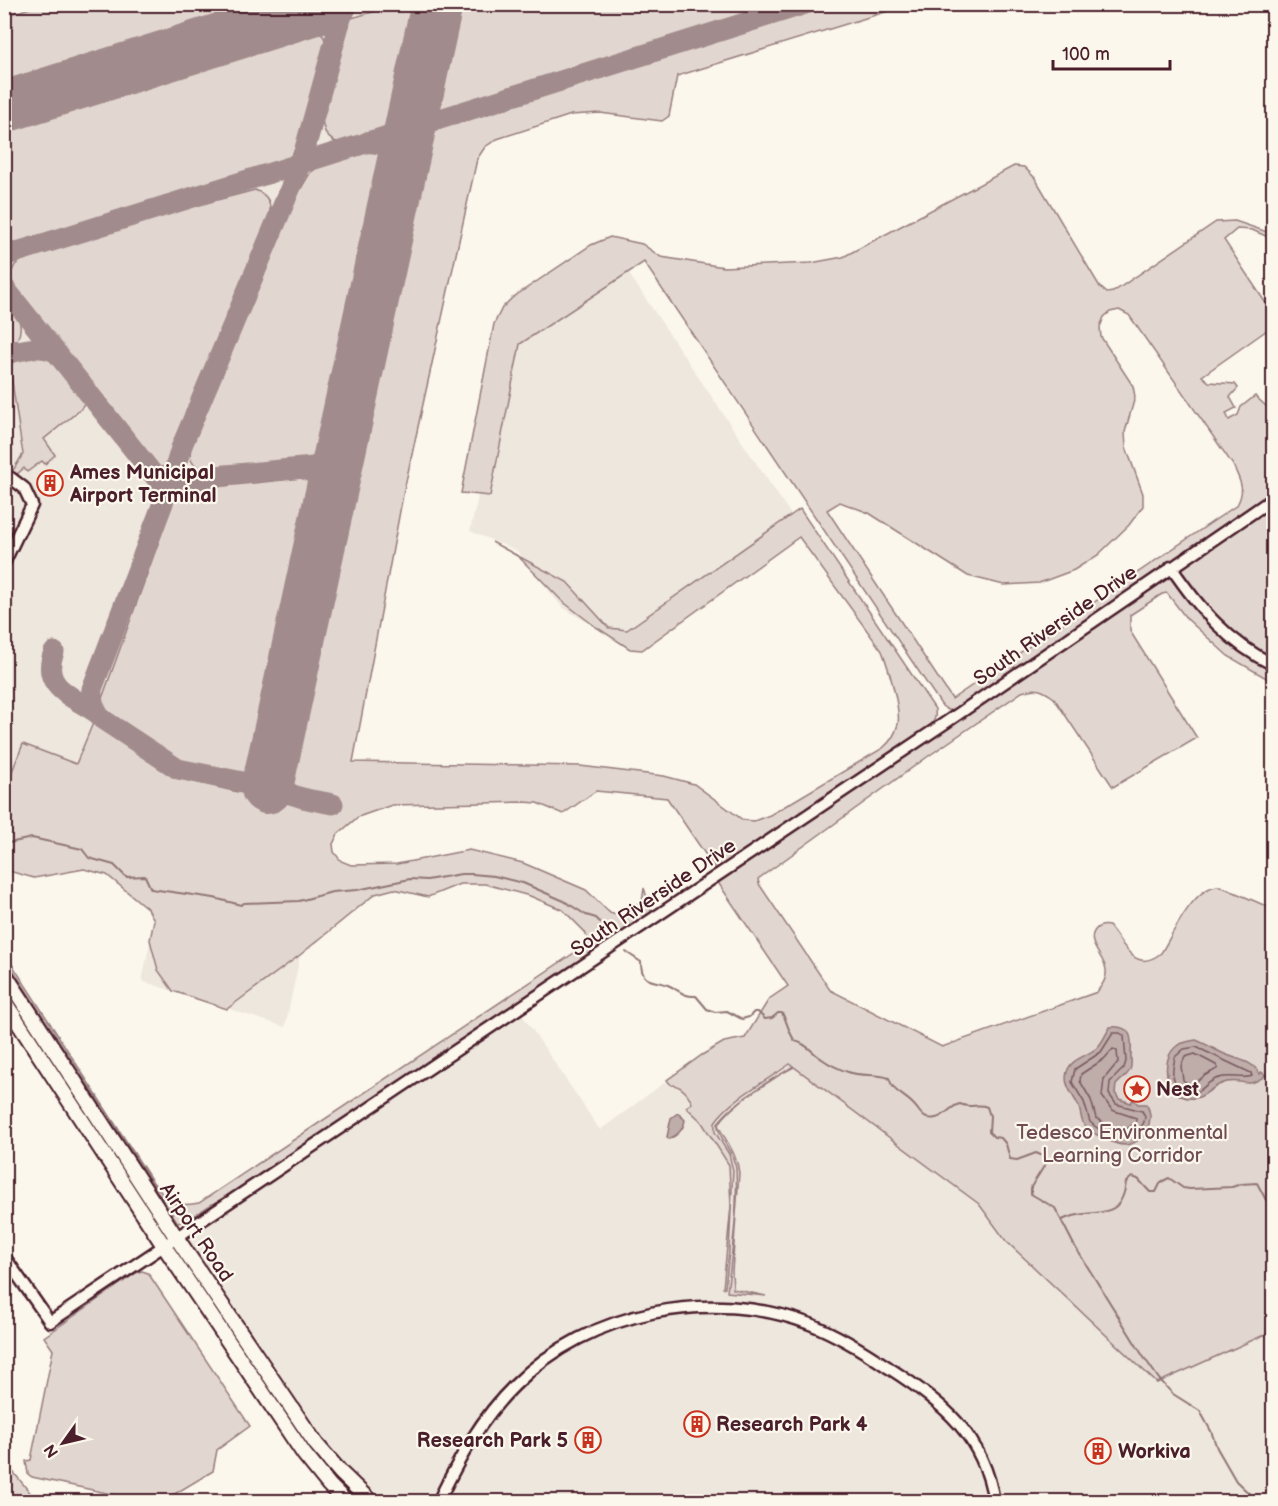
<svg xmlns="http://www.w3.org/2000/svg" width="1278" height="1506" viewBox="0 0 1278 1506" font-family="'Balsamiq Sans',sans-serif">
<rect width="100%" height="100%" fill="#fbf7ec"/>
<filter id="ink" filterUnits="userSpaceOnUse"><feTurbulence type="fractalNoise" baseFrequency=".0167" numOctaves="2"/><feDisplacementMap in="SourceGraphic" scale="12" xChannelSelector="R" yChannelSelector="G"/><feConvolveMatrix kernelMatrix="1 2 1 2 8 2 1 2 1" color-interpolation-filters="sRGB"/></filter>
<g filter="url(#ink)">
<path fill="#eee7de" d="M42,4L908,5L474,140L285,1027L142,981L164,874L5,827V16Z
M625,268L798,525L616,640L562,607L517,551L470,531L514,342Z
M521,1013L600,1130L702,1055L724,1042L768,1047L979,1204L1006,1241L1157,1383L1273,1331V1501H371L329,1459L189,1245L190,1240L192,1235L199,1230Z"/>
<path fill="#e2d7d0" stroke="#967b7e" stroke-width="1.5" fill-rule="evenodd" d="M42,4H274V5L5,90V16Z
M397,5H422L395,126C369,136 322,164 322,114L348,19Z
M451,5V4L788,5L448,110L439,108L431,101Z
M834,5H908L677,76L669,116L662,121L600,113L571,115L497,139L485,147L477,159L403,495L353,762L580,766L664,776L694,784L743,820L754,821L770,815L883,748C891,741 895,735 898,724C901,709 888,666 882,651L799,537L642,650L630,649L596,627L562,601L519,557L492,542L567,582L609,628L627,630L800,509L935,709C936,717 935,721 929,727L716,870L667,798L596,791L563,814L537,803L524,802L392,805L358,817L338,834L333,844L334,852L341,861L351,865L397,864L469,850L523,863L586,890L610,913L620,916L642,902L644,888L652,914L247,1185L209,1206L186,1221L178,1223L5,958L4,952L152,1181C169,1202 171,1208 199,1203L589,943L585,932L563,910L530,896L485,884H460L428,897L394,889L375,894L300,955L227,1009L173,991L158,970L150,940L154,920L148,909L107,875L84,869L34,878L5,870V789L23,744L76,764L93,723L177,778L330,813L333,800L292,791L282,784L421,136L428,132Z
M313,33H320L324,37L326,45L297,147L287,161L274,167L24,245L11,248L5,246V127Z
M371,151L384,156L389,162L324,460L214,471C188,469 186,457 195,435L290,207L310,173L317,168L363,152Z
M1014,166L1024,167L1035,178L1100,287L1107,293L1113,292L1216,222L1235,221L1273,234V239L1252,230L1237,229L1224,240L1273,314V333L1270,328L1202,376L1209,382L1235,384L1238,388L1230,397L1236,408L1226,413L1229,420L1238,415L1241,407L1255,396L1266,406H1273V479L1267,483L1273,492L954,710H948L942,706L644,262L520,344L490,496L461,493L494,324L502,308L512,298L591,245L610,237L642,244L661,257L724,267L811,263L843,257ZM1119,310L1129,315L1233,465C1240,481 1246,489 1237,505L952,699L827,510L840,502L869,513L968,576L1004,585L1039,583L1074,570L1098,555L1129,525L1143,506V494L1126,447L1125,432L1135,397L1133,386L1101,337L1100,327L1104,317L1110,312Z
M255,190C275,197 271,213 266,230L168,465L156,469L14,290L10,275L15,265L25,258L172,212Z
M5,298C15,311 26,323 17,340L5,347Z
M37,355L49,358L57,363L82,394L84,403L81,409L44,439L55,455L45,464L42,461L27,472L24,468L16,475L12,472L23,454L21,442L10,368L5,369V366L12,359Z
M302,478L313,480L319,488L257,774L243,776L181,764L107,715L100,704L176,494L185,490Z
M1273,503V682L1228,656L1186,618L1167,593L1162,594L1130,615V631L1197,738L1113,787L1054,698C1042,689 1036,687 1022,692L930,755L758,879L759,884L830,990L942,1047L1097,992C1102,985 1107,979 1106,970C1105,957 1084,942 1096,929C1100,925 1104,925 1109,926C1124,943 1134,975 1161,953C1173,934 1194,885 1220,886L1273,909V1331L1157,1383L1006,1241L979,1204L794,1067C770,1079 733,1103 718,1125C726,1142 737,1153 739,1173L732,1272L733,1289L766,1296L727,1292C732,1252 738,1210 736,1170C735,1152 716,1136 718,1123C737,1098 768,1084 793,1066L790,1064C765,1082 733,1097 715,1122V1132L729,1154L733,1170L729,1252L725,1288H723L731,1206L729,1165L701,1121L686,1107L692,1103C688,1094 682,1085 671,1085L667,1080L702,1055L724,1042L745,1038L769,999L788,986L717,881Z
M142,1271L148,1273L250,1426L217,1450L213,1471L163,1501H144L32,1477L28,1474L26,1461L31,1460L53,1350L44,1337L136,1273Z
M5,1462L37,1501H5Z"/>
<path fill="#bfadaa" stroke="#907477" stroke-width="1.5" d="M1110,1027C1133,1025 1132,1039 1131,1056C1131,1061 1132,1065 1130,1070C1127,1076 1120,1080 1116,1085L1115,1093L1119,1099L1131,1103L1133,1099L1138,1104H1146C1157,1120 1144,1144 1125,1145C1115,1145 1107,1140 1099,1136C1094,1133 1087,1130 1084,1125C1080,1118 1081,1109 1077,1103C1071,1092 1062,1082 1068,1069C1073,1058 1090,1055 1098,1047C1103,1041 1106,1034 1110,1027Z
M1196,1040C1207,1044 1216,1051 1227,1055C1237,1059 1255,1062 1259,1074L1261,1072L1266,1075C1247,1090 1245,1079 1227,1082C1212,1085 1206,1097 1195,1098C1166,1102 1157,1059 1178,1045C1184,1042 1190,1041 1196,1040Z
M678,1113L685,1120C683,1130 678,1135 669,1139L667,1137L671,1118Z"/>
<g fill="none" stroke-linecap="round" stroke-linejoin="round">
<path stroke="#79585e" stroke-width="1.5" d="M1113,1033H1120L1124,1036L1126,1061L1124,1068L1110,1082L1109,1094L1116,1104L1142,1111L1145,1116C1145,1124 1141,1127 1136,1132C1122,1146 1102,1133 1090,1122L1084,1102L1072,1082L1075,1069L1101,1052Z
M1196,1047L1251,1073L1252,1076C1244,1080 1231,1074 1219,1078C1210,1080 1206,1086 1199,1091C1188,1097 1175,1086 1173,1076C1172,1070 1174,1063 1175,1057L1184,1049Z
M1113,1049L1117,1051L1118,1062L1104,1079L1102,1096L1112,1110L1136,1118V1122L1124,1131L1114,1129L1096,1118L1091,1100L1080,1081L1081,1074L1104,1059Z
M1195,1054L1216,1065L1218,1068C1214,1071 1209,1073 1204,1076C1196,1082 1193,1089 1183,1080L1181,1066L1185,1057Z"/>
<path stroke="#907477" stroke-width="2" d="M4,844L32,838L82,849L89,858L114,865L126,877L145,876L151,889L214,898L241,905L244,903L299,901L332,892L357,890L410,879L427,880L461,874H472L494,876L523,883L564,901L586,915L596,918L612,934
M626,952L641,962C641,986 656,979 670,986C680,991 684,997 696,996L707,1009L715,1012L727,1011L742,1019L749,1017L754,1012H758L765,1019L772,1018L778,1013H782C788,1023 788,1032 795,1041C808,1044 812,1053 822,1059C829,1064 839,1069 848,1072C862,1077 876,1073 889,1078C893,1093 904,1094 914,1105C921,1112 922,1121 936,1118C946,1116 950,1106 960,1104C970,1109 977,1103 987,1107L990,1116L989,1132L994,1137L1001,1138L1006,1144L1010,1159L1017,1160L1036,1153L1043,1156L1046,1163L1031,1187V1194L1055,1208L1074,1245L1143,1356L1159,1379L1173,1394L1200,1411L1211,1431L1217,1448L1236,1481L1258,1502
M1062,1220C1091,1205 1121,1226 1126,1182L1132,1177L1138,1179L1150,1192H1156L1161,1182L1169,1178L1183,1188L1190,1189L1232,1187L1241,1184L1257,1183L1266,1200L1274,1203"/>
<path stroke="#a28b8c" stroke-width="21" d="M429,47L436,15
M367,142C385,137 400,134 411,117L428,35
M401,175C405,157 405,135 424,124L805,4
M4,256L366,143C379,142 392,146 397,160C403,173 388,224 384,240
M4,287L153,474L160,478L171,480L302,468C316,473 322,477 328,491L313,571
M4,354C23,351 41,342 58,354
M302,468C320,467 332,464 340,447L355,377
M153,474C161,484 164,491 163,503L92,689C91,701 94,710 102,719L178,769L248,783L261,778L271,771C283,800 305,798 333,804
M168,492L181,448L301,163L343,11L348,4
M54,652C39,688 75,697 98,714"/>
<path stroke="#a28b8c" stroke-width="52" d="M4,107L331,4
M267,788L437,4"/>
<g stroke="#4a1f2b" stroke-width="15">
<path id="minor" d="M4,479L11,478L24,488L32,505L4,563
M1171,567C1199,608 1228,643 1274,665
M4,1256L50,1322L948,721L1274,498
M438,1502C459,1459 481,1418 515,1385C589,1310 712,1287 810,1324C838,1335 864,1351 889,1368C942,1402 984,1435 994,1502"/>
</g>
<g stroke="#4a1f2b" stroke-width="18">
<path id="major" d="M4,973L176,1237L316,1444L341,1473L371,1502
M4,1001L164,1246L304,1454L329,1485L346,1502"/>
</g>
<use href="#minor" stroke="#fbf7ec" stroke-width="10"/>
<use href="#major" stroke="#fbf7ec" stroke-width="14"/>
</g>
</g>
<defs>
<g id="building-ring" transform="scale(1.35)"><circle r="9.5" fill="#fbf7ec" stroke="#c8321e" stroke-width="1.5"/><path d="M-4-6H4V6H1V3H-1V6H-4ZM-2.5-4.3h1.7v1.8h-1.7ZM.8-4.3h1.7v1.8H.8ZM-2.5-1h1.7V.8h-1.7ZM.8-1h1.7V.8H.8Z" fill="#c8321e"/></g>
<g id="sight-ring" transform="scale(1.35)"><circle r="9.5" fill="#fbf7ec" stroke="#c8321e" stroke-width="1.5"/><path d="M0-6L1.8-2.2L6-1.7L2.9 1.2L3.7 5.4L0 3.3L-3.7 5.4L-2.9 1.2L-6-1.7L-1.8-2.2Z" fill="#c8321e"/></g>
</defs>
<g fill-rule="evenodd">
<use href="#building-ring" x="50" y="483"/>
<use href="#sight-ring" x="1137" y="1089"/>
<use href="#building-ring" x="697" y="1424"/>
<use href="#building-ring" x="588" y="1440"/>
<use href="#building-ring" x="1098" y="1451"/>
</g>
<g text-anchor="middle" stroke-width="4.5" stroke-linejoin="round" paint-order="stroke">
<g font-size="20" font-weight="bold" fill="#4a1f2b" stroke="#fbf7ec" text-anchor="start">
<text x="70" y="479">Ames Municipal<tspan x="70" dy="23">Airport Terminal</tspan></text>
<text x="1156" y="1096">Nest</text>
<text x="716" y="1431">Research Park 4</text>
<text x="568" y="1447" text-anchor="end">Research Park 5</text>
<text x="1118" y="1458">Workiva</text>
</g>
<g font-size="20" fill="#4a1f2b" stroke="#fbf7ec">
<text transform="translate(1055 625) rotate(-35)" y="7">South Riverside Drive</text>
<text transform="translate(653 897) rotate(-34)" y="7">South Riverside Drive</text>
<text transform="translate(197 1232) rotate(56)" y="7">Airport Road</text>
</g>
<g font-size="20" fill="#704d54" stroke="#fbf7ec">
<text x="1122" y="1139">Tedesco Environmental<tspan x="1122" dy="23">Learning Corridor</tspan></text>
</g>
</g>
<rect width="1278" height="1506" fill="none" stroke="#fbf7ec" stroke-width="24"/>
<rect x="12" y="12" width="1254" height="1482" fill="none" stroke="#4a1f2b" stroke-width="2" filter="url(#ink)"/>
<g transform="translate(63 1443) rotate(236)" stroke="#fbf7ec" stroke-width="4.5" paint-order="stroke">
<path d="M0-4.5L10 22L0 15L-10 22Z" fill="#4a1f2b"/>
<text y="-9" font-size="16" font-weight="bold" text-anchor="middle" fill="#4a1f2b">N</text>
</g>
<path d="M1053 60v9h117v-9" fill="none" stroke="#4a1f2b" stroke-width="3"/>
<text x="1062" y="60" font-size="18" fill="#4a1f2b" stroke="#fbf7ec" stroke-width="4.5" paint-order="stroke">100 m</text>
</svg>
